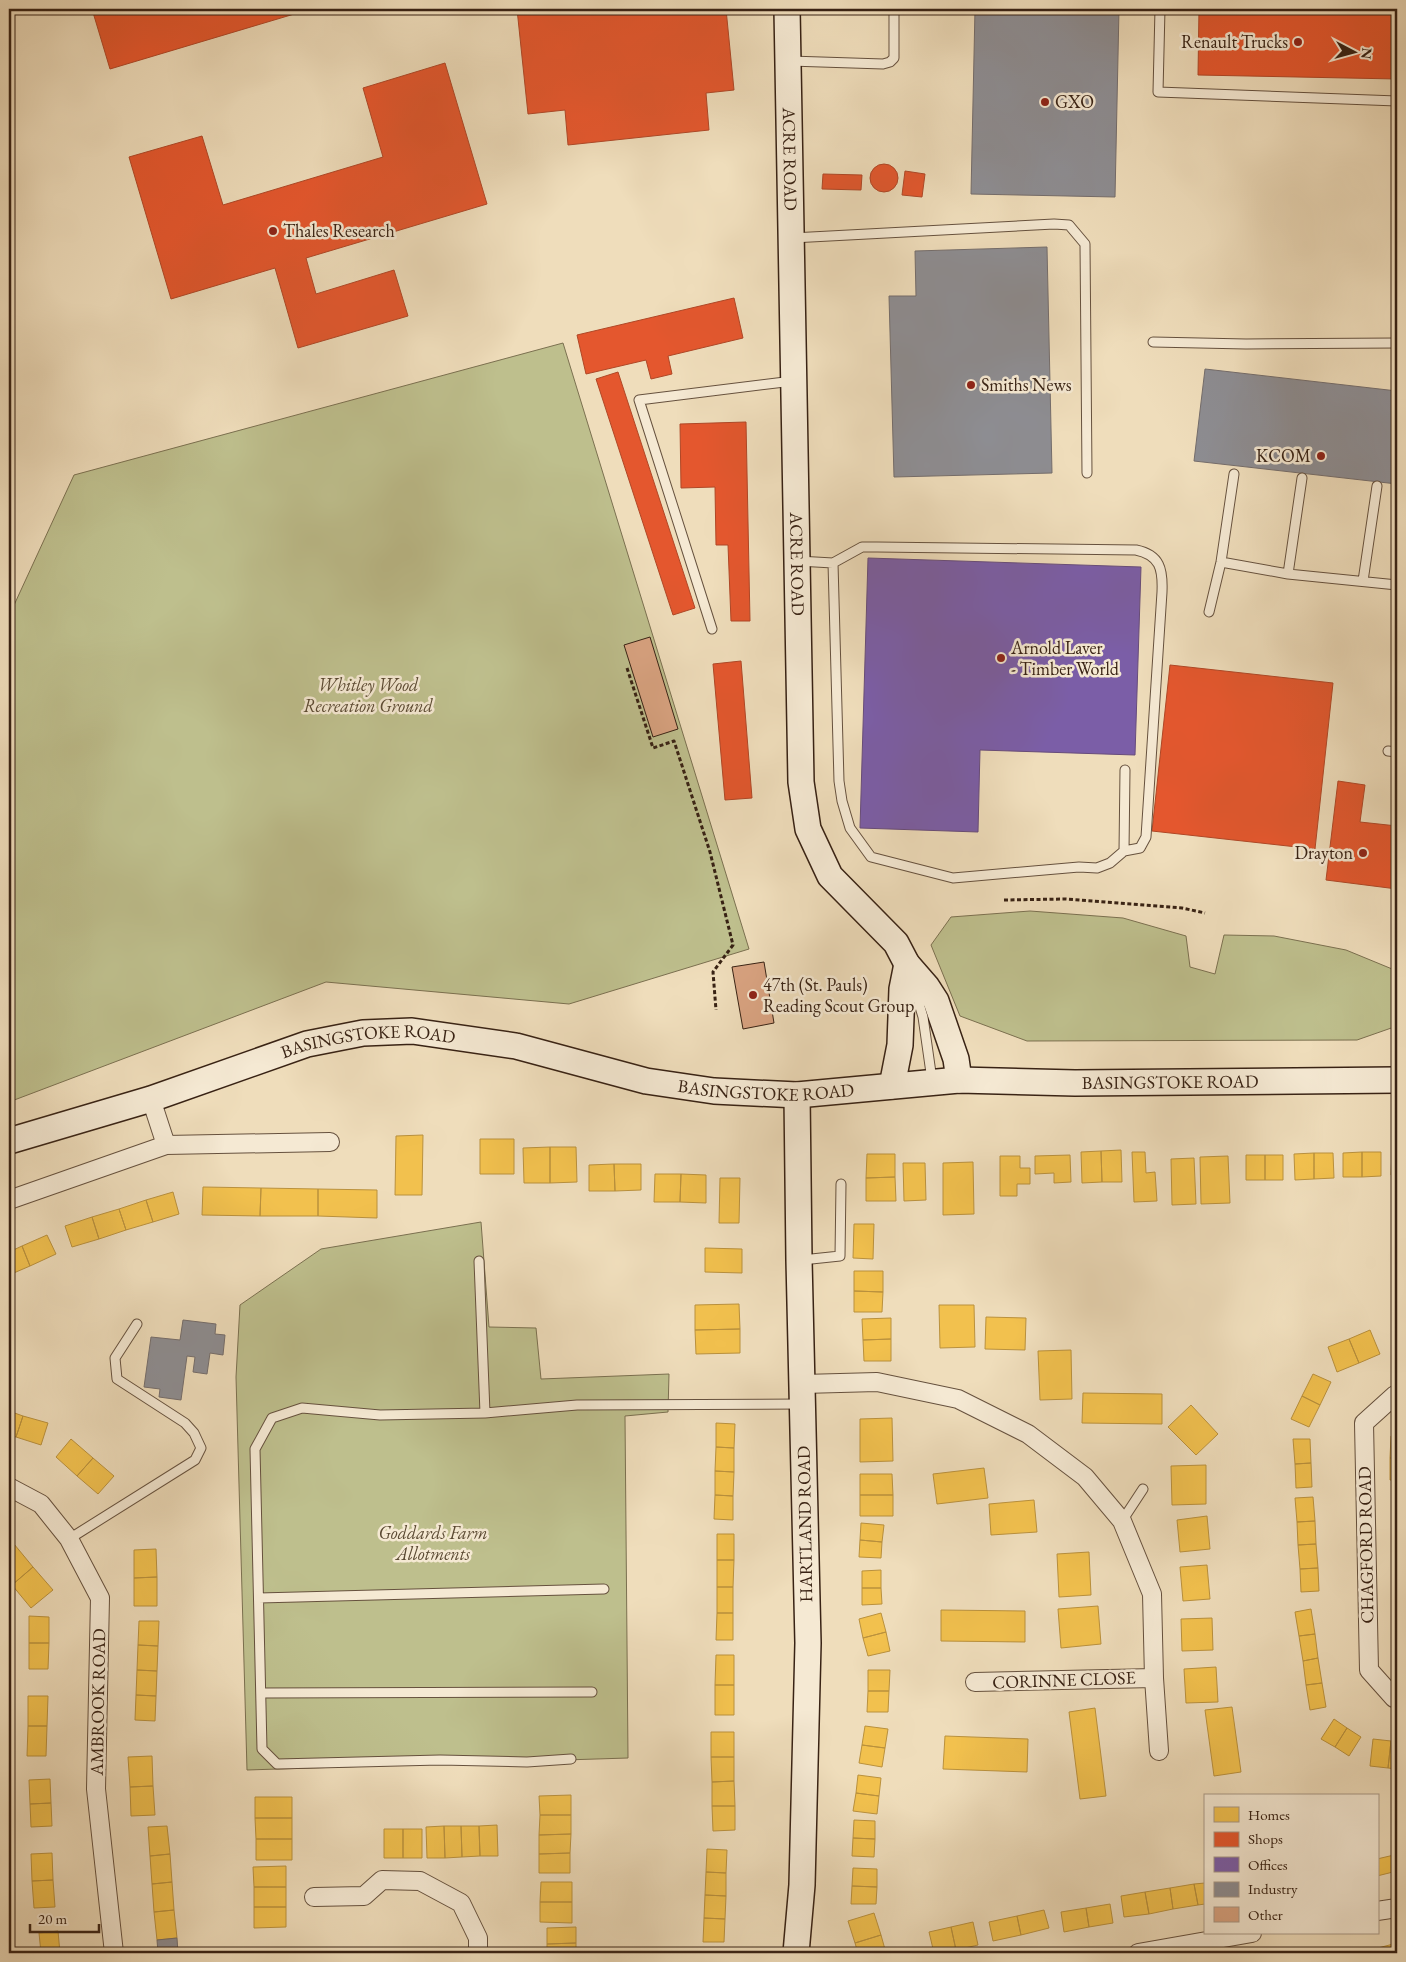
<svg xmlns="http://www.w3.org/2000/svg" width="1406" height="1962" viewBox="0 0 1406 1962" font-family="'EB Garamond',serif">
<rect width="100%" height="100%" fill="#efddbb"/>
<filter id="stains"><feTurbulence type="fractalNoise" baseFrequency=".004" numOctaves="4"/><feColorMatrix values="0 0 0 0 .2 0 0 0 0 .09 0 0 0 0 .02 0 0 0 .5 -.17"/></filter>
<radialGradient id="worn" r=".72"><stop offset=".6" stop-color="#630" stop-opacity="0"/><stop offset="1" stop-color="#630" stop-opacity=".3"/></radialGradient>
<path fill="#bebf8d" stroke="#7b7050" d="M563,343L749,949L569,1004L326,982L9,1102V616L74,475Z
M1030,911L1123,918L1186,936L1190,967L1215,974L1224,935L1274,936L1346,950L1397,971V1026L1357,1040L1027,1041L960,1016L931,945L951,917Z
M481,1222L489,1327L536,1328L541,1379L669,1374L668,1412L625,1416L628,1758L247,1770L236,1377L240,1305L321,1249Z"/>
<path fill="#f2c14e" stroke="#ba913d" d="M423,1135L422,1195H395L396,1136Z
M480,1139H514V1174H480Z
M550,1147V1183H524L523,1148Z
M550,1147H576L577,1182L550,1183Z
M1121,1150L1122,1182H1102L1101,1151Z
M1101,1151L1102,1182L1082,1183L1081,1152Z
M1392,1151H1397V1176L1391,1175Z
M1132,1152H1145L1146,1173L1155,1172L1157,1201L1134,1202Z
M1362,1152V1177H1343V1153Z
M1362,1152H1381V1176L1362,1177Z
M1314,1153V1179L1295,1180L1294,1154Z
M1314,1153H1333L1334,1178L1314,1179Z
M867,1154H895V1177L866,1178Z
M1070,1155L1071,1182L1054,1183V1173L1035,1174V1156Z
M1246,1155H1265V1180H1246Z
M1265,1155H1283V1180H1265Z
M1000,1156H1020V1168H1030V1184H1017V1196H1000Z
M1228,1156L1230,1203L1201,1204L1200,1157Z
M1194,1158L1196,1204L1172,1205L1171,1159Z
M973,1162L974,1214L943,1215V1163Z
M903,1163H925L926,1200L904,1201Z
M614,1164H641V1190L615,1191Z
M614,1164L615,1191H589V1165Z
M655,1174H681L680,1202H654Z
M681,1174L706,1175V1203L680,1202Z
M895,1177L896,1201H866V1178Z
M720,1178H740L739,1223H719Z
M203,1187L261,1188L260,1216L202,1215Z
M261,1188L318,1189V1216H260Z
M318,1189L377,1190V1218L318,1216Z
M173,1192L179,1214L153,1222L146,1200Z
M146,1200L153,1222L126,1230L119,1209Z
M119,1209L126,1230L99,1239L92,1217Z
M92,1217L99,1239L72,1247L65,1226Z
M854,1224H874L873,1259L853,1258Z
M47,1235L56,1254L30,1266L22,1246Z
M22,1246L30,1266L9,1275V1252Z
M705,1248L742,1249V1273L705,1272Z
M854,1271H883V1292L854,1291Z
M854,1291L883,1292L882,1312H854Z
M739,1304L740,1329L695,1330V1305Z
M939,1305H974L975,1347L940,1348Z
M986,1317L1026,1318L1025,1350L985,1349Z
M891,1318V1339L863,1340L862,1319Z
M740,1329V1353L696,1354L695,1330Z
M1370,1330L1380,1354L1359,1363L1349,1339Z
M891,1339V1361H864L863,1340Z
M1349,1339L1359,1363L1337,1372L1328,1347Z
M1071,1350L1072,1399L1040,1400L1038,1351Z
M1313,1374L1331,1382L1320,1405L1302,1396Z
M1083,1393L1162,1394V1424L1082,1423Z
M1302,1396L1320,1405L1309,1427L1291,1419Z
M1191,1405L1218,1434L1196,1455L1168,1427Z
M9,1411L23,1416L16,1437L9,1435Z
M23,1416L48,1423L41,1445L16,1437Z
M892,1418L893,1461L860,1462V1419Z
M716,1423L735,1424L734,1448L716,1447Z
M1391,1436H1397V1458H1390Z
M71,1439L93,1458L77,1476L56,1457Z
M1293,1439H1310L1311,1463L1295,1464Z
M716,1447L734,1448V1472L715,1471Z
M93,1458L114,1476L98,1494L77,1476Z
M1390,1458H1397V1480H1390Z
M1311,1463L1312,1487L1296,1488L1295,1464Z
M1206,1465V1504L1172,1505L1171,1466Z
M984,1468L988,1498L937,1504L933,1474Z
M715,1471L734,1472L733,1496L715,1495Z
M860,1474H892L893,1495H860Z
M715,1495L733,1496V1520L714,1519Z
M860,1495H893V1516H860Z
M1313,1497L1315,1521L1297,1522L1295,1498Z
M1034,1500L1037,1532L991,1535L989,1504Z
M1207,1516L1210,1549L1180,1552L1177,1520Z
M1315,1521L1316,1544L1298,1545L1297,1522Z
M861,1523L884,1525L882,1542L860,1540Z
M717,1534H734V1560H717Z
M860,1540L882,1542L881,1558L859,1557Z
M14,1544L33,1567L12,1585L9,1581V1549Z
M1316,1544L1318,1568L1300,1569L1298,1545Z
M156,1549L157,1577L134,1578V1550Z
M1089,1552L1091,1595L1059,1597L1057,1554Z
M717,1560H734L733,1587H717Z
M1207,1565L1210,1599L1183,1601L1180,1567Z
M33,1567L53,1590L31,1608L12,1585Z
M1318,1568L1319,1591L1301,1592L1300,1569Z
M881,1570V1588H862V1571Z
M157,1577V1606H134V1578Z
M717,1587H733V1613H717Z
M862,1588H881L882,1604L862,1605Z
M1098,1606L1101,1644L1061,1648L1058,1609Z
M1311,1609L1315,1634L1299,1636L1295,1612Z
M941,1610L1025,1611V1642L941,1641Z
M717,1613H733V1640H716Z
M881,1613L886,1632L863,1638L859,1619Z
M29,1616L49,1617V1643H29Z
M1212,1618L1213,1650L1182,1651L1181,1619Z
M139,1621H159L158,1646L138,1645Z
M886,1632L890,1651L868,1656L863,1638Z
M1315,1634L1318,1658L1303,1661L1299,1636Z
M29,1643H49L48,1669H29Z
M138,1645L158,1646L157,1671L137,1670Z
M716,1655H734V1685H715Z
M1318,1658L1322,1683L1306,1685L1303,1661Z
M1216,1667L1218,1702L1186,1703L1184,1669Z
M137,1670L157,1671L156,1696L136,1695Z
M868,1670H890L889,1691H868Z
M1322,1683L1326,1707L1310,1710L1306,1685Z
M715,1685H734V1715H715Z
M868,1691H889L888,1712H867Z
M136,1695L156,1696L155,1721L135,1720Z
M28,1696H48L47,1726H28Z
M1232,1707L1241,1772L1214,1776L1205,1710Z
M1095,1708L1106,1796L1080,1799L1069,1712Z
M1334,1719L1347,1728L1335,1747L1321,1739Z
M28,1726H47L46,1756H27Z
M865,1726L888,1729L885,1748L862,1745Z
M1347,1728L1361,1737L1349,1756L1335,1747Z
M711,1732H734V1757H711Z
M945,1736L1028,1739L1027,1772L943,1769Z
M1373,1739L1391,1741L1388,1768L1370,1766Z
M1391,1741L1397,1742V1769L1388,1768Z
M862,1745L885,1748L882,1767L859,1763Z
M152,1756L153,1786L130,1787L128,1757Z
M711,1757H734V1781L712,1782Z
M858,1775L881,1778L879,1796L856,1793Z
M50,1779L51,1803L30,1804L29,1780Z
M734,1781L735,1806H712V1782Z
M153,1786L155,1815L131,1816L130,1787Z
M856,1793L879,1796L877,1814L853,1811Z
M571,1795V1815H540L539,1796Z
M255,1797H292V1818H255Z
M51,1803L52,1826L31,1827L30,1804Z
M712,1806H735V1830L713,1831Z
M540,1815H571V1834L539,1835Z
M255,1818H292V1839H256Z
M854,1820L875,1821V1839L853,1838Z
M497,1825L498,1856H480L479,1826Z
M167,1826L170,1854L150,1856L148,1827Z
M444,1826L445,1858H427L426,1827Z
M444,1826H461L462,1857L445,1858Z
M461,1826H479L480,1856L462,1857Z
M384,1829H403V1858H384Z
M403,1829H422V1858H403Z
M571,1834L570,1853L539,1854V1835Z
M853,1838L875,1839L874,1857L852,1856Z
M256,1839H292V1860H256Z
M707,1849L727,1850L726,1873L706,1872Z
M52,1853L53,1880L32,1881L31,1854Z
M570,1853V1873H539V1854Z
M170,1854L172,1882L152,1884L150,1856Z
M1394,1855L1397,1871L1377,1876V1859Z
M286,1866V1887H254L253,1867Z
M853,1868L877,1869V1887L852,1886Z
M706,1872L726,1873V1896L705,1895Z
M53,1880L55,1907L34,1908L32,1881Z
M172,1882L174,1910L154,1912L152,1884Z
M541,1882H572V1902H540Z
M1205,1883V1904L1198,1905L1194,1884Z
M1194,1884L1198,1905L1173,1909L1170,1888Z
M852,1886L877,1887L876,1904H851Z
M254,1887H286V1907H254Z
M1170,1888L1173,1909L1149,1914L1145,1892Z
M1145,1892L1149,1914L1124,1917L1121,1896Z
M705,1895L726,1896L725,1919L704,1918Z
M540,1902H572V1923L540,1922Z
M1110,1904L1113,1923L1089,1927L1086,1908Z
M254,1907H286V1927L254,1928Z
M1086,1908L1089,1927L1064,1932L1061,1912Z
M174,1910L177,1938L157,1940L154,1912Z
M1044,1910L1049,1928L1021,1935L1017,1916Z
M874,1913L881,1935L855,1943L848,1921Z
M1017,1916L1021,1935L993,1941L989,1922Z
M704,1918L725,1919L724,1942H703Z
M973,1922L978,1945L956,1950L951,1927Z
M576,1927V1943L547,1944V1928Z
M951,1927L956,1950L934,1953L929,1932Z
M58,1931L60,1953H41L39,1933Z
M881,1935L886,1953H858L855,1943Z
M576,1943V1953H547V1944Z
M1397,1943V1953H1379L1378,1948Z"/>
<path fill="#e4572e" stroke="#b04726" d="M92,9H311L110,69Z
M517,9H726L734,90L706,93L709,130L568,145L565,110L528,114Z
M1199,9H1397V79L1198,75Z
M445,63L487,204L306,258L316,294L394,270L408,316L298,348L275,268L171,299L129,157L202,136L223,205L383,157L363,88Z
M870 178a14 14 0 1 1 28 0a14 14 0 1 1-28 0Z
M905,171L925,174L922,197L902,195Z
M823,174L862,175L861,190L822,189Z
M734,298L743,338L668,356L672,374L651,379L646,360L586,374L577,335Z
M618,372L695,608L673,615L596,379Z
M746,422L750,621H731L728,545H716L715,487L681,488L680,424Z
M741,661L752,798L725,800L713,664Z
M1170,665L1333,683L1315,849L1152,831Z
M1338,781L1365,785L1360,822L1397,826V889L1326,880Z"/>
<path fill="#7b5ea7" stroke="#674c7b" d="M868,558L1141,567L1135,755L980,750L978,832L860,828Z"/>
<path fill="#8d8d92" stroke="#746d6c" d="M975,9H1119L1115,197L971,194Z
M1047,247L1052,473L894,477L889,296H916L915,251Z
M1205,369L1397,391V484L1194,461Z
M183,1320L216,1324L215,1334L225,1335L223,1355L210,1353L207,1374L193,1372L195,1357L187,1356L181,1400L159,1397L160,1389L144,1387L151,1337L180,1340Z
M177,1938L178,1953H158L157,1940Z"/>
<path fill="#d9a381" stroke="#382214" d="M650,637L678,729L653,737L624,645Z
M764,962L774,1023L743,1029L732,967Z"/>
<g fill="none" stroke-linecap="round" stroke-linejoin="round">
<g stroke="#66513e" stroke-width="11">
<path id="lane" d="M1160,9L1158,92L1397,101
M790,61L883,64L890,62L894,58V9
M792,238L1054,224L1069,225L1085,244L1087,473
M1153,342L1246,344L1397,343
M798,561L833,563L862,547H877L1136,550C1160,555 1163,569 1162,592L1146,837L1140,848L1124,851L1110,863L1097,868L1079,867L953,878L871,857L850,828L842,801L839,781L833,563
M1221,562L1288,574L1397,585
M1288,574L1302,478
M1363,581L1377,486
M1209,612L1221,562L1234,474
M712,629L639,400L793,381
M1388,751L1397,752
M1124,851L1125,770
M913,983L923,1017L932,1080
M802,1260L840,1256L841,1184
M479,1261L485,1413
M1122,1521L1143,1489
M69,1539L195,1460L201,1448L194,1433L185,1423L117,1379L115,1358L137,1324
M259,1598L604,1589
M261,1693L592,1692
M571,1759L527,1762L440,1760L277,1764L262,1749L255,1449L272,1418L302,1408L380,1415L485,1413L577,1405L802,1404"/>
</g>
<g stroke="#66513e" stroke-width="20">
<path id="street" d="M151,1099L166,1145
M9,1200L166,1145L330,1142
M803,1384L877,1382L958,1399L1028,1434L1085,1477L1122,1521L1152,1594L1154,1678L975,1682
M1397,1395H1395L1364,1423L1369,1670L1394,1698H1397
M9,1487L41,1504L69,1539L100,1598L96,1789L114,1953
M1154,1678L1159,1751
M314,1897L364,1896L382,1880L420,1881L461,1903L478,1938V1953
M1377,1911L1397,1908
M1138,1953L1252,1933"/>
</g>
<g stroke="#382214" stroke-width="28">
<g id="secondary">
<path id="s1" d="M787,9L801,782L808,829L830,876L896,943L907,964L927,987L936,1001L956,1059L959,1080"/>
<path d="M892,1086L900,1045L902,989L907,964"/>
<path id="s2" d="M9,1141L151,1099L307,1044L363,1033L412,1031L516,1046L646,1081L714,1091L797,1095L959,1080L1075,1083L1397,1080"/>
<path d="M796,1953L802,1885L808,1643L799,1260L797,1095"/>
</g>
</g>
<path stroke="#382214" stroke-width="3" stroke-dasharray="4 2.5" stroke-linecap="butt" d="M627,668L653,748L674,741L710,852L733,945L713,972L716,1010
M1004,900L1065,899L1182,908L1205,913"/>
<use href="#lane" stroke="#f5e9d3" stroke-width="9"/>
<use href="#street" stroke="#f5e9d3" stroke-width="18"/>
<use href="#secondary" stroke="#f5e9d3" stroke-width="25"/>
</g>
<g fill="#8f2418" stroke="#f5e9d3" stroke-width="2">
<circle cx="1298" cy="42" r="5"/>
<circle cx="1045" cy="102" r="5"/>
<circle cx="273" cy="231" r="5"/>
<circle cx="971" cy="385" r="5"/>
<circle cx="1321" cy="456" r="5"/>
<circle cx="1001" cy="658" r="5"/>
<circle cx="1363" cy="853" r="5"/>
<circle cx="753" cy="995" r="5"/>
</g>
<g text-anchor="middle" stroke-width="5" stroke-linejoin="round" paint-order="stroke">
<g font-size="18" fill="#382214" stroke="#f5e9d3" text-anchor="start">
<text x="1288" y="48" text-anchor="end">Renault Trucks</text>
<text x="1055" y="108">GXO</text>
<text x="283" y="237">Thales Research</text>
<text x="981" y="391">Smiths News</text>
<text x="1311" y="462" text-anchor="end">KCOM</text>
<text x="1011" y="654">Arnold Laver<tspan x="1011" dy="21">- Timber World</tspan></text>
<text x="1353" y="859" text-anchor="end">Drayton</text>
<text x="763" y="991">47th (St. Pauls)<tspan x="763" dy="21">Reading Scout Group</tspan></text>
</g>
<g font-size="18" fill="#382214" stroke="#f5e9d3">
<text dy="6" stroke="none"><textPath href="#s1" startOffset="150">ACRE ROAD</textPath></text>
<text dy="6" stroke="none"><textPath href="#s1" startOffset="555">ACRE ROAD</textPath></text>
<text dy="6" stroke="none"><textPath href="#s2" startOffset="375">BASINGSTOKE ROAD</textPath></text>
<text dy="6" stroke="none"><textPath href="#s2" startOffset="1185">BASINGSTOKE ROAD</textPath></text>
<text dy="6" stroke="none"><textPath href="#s2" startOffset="780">BASINGSTOKE ROAD</textPath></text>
<text transform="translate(805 1524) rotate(-91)" y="6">HARTLAND ROAD</text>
<text transform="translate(1366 1545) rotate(-91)" y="6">CHAGFORD ROAD</text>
<text transform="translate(1064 1680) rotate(-2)" y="6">CORINNE CLOSE</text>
<text transform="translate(98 1702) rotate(-89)" y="6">AMBROOK ROAD</text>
</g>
<g font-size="18" font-style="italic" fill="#5a4932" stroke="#f5e9d3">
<text x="368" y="691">Whitley Wood<tspan x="368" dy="21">Recreation Ground</tspan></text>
<text x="433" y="1539">Goddards Farm<tspan x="433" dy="21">Allotments</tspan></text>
</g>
</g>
<rect width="1406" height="1962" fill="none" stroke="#efddbb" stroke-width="30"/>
<rect x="10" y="10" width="1386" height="1942" fill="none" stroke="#382214" stroke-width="2.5"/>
<rect x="15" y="15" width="1376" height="1932" fill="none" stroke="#382214"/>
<rect x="1204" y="1794" width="175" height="140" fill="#f5e9d3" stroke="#a99987"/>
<rect x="1214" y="1807" width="25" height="15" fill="#f2c14e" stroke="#a99987"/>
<text x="1248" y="1820" font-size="15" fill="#382214">Homes</text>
<rect x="1214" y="1832" width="25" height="15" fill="#e4572e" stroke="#a99987"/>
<text x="1248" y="1844" font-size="15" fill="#382214">Shops</text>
<rect x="1214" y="1857" width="25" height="15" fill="#7b5ea7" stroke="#a99987"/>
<text x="1248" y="1870" font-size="15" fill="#382214">Offices</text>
<rect x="1214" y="1882" width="25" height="15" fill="#8d8d92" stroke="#a99987"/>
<text x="1248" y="1894" font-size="15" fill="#382214">Industry</text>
<rect x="1214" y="1907" width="25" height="15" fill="#d9a381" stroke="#a99987"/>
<text x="1248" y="1920" font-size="15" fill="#382214">Other</text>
<g transform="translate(1354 52) rotate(96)" stroke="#f5e9d3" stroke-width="4" paint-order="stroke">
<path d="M0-4L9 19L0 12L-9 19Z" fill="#382214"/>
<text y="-8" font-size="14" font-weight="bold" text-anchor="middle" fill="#382214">N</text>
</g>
<path d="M30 1924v8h69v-8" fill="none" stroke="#382214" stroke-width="2.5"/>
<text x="38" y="1924" font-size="15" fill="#382214" stroke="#f5e9d3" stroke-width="4" paint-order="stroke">20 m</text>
<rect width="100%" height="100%" filter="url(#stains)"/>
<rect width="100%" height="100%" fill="url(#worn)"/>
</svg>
